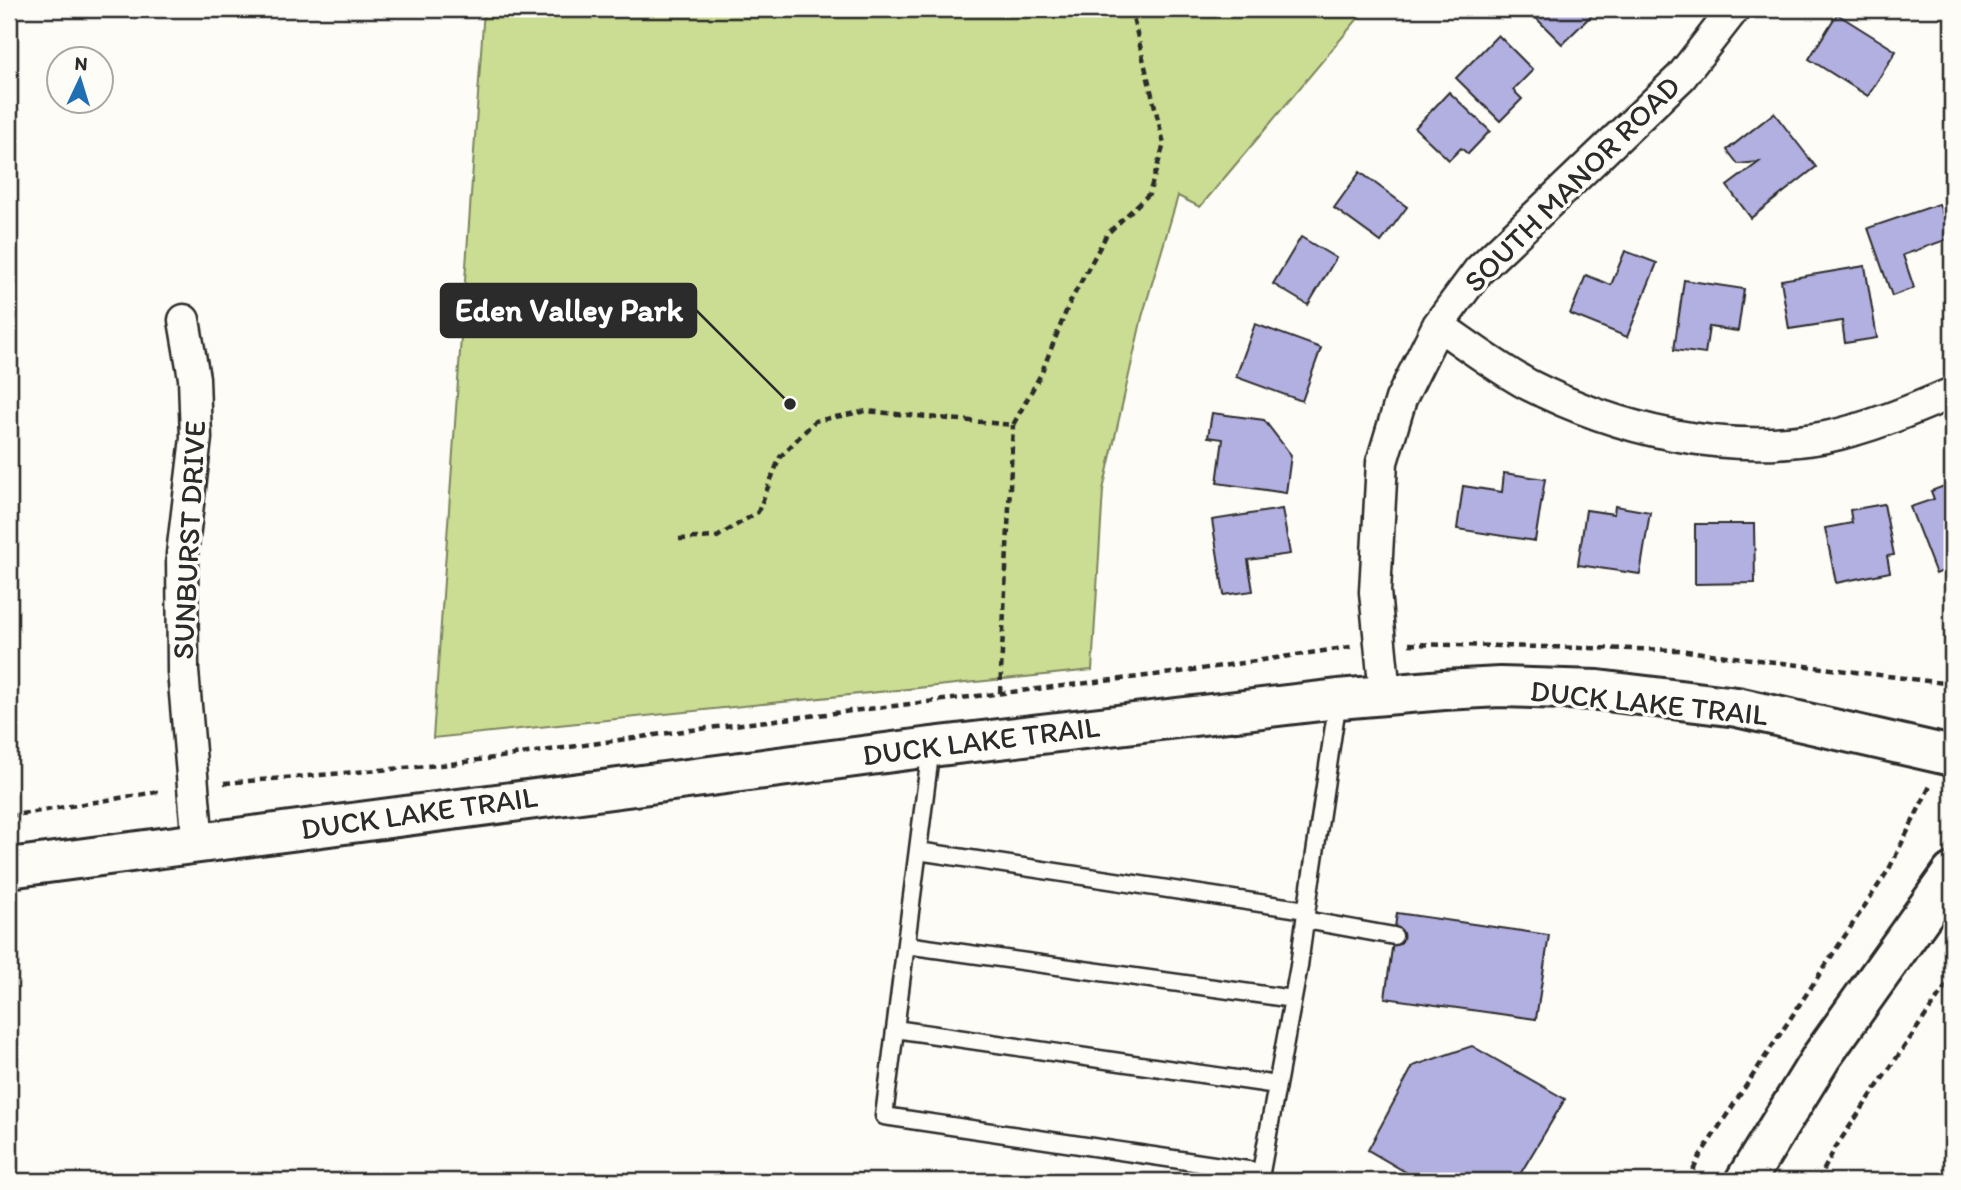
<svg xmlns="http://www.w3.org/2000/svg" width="1961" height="1190" viewBox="0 0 1961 1190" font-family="Itim,sans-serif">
<rect width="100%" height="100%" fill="#fdfcf7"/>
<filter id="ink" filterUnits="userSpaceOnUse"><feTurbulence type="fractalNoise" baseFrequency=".0143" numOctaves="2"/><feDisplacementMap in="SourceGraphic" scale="14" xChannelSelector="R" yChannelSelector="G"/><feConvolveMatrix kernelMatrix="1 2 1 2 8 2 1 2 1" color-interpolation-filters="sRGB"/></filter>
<g filter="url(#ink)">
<path fill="#cbdd92" stroke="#7b845e" stroke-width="2" d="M484,9H1366L1200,207L1178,196L1142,317L1103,490L1092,670L433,738Z"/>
<path fill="#b2afe1" stroke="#2b2b2b" stroke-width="2" d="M1527,9H1598L1562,44Z
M1837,14L1896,51L1868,96L1809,59Z
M1498,35L1533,70L1513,90L1522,99L1500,121L1456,78Z
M1449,92L1490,131L1468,154L1461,148L1449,160L1415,128Z
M1774,113L1816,167L1751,218L1727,186L1759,162L1738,164L1727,150Z
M1360,172L1407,207L1381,242L1334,208Z
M1939,204L1951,238L1903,255L1914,288L1892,296L1868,228Z
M1301,237L1336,258L1308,305L1273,284Z
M1625,251L1657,263L1627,337L1570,314L1586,275L1611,285Z
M1865,266L1877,338L1845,343L1842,321L1789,329L1781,280Z
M1684,280L1744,289L1738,331L1709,327L1705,354L1674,350Z
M1255,324L1321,348L1302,401L1236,377Z
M1212,413L1264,420L1291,455L1286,493L1217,483L1223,439L1208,437Z
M1504,473L1545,479L1535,541L1457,529L1463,486L1502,492Z
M1952,483V567L1936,574L1910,507L1934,499L1931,491Z
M1884,504L1894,555L1887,556L1890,572L1836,583L1825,528L1852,523L1850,510Z
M1615,506L1650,512L1640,574L1578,565L1586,510L1614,514Z
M1282,509L1290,554L1248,560L1253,591L1224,595L1212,520Z
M1695,524H1754L1755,583L1695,584Z
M1397,913L1549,935L1536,1019L1385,998Z
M1472,1046L1565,1099L1516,1181H1421L1368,1150L1413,1066Z"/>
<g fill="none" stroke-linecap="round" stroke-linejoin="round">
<g stroke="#2b2b2b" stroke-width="21">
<path id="lane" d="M1338,699L1305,920L1394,936
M931,747L884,1116L1261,1172L1299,966L1305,920
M918,851L1306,910
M906,945L1293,999
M895,1029L1277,1085"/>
</g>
<g stroke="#2b2b2b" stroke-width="35">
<path id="street" d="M184,320L194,378L196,438L182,554L183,671L198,844
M1438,325C1467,345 1496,367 1527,384C1617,430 1725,456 1826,437C1870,428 1912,410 1952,393
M1385,694L1375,592L1382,462L1401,399L1438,325L1479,270L1681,77L1734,9"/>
</g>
<g stroke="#2b2b2b" stroke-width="44">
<path id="secondary" d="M9,868L931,747L1338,699L1444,690L1500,687L1598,690L1737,707L1952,756
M1745,1181L1822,1056L1952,873"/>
</g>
<path stroke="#2b2b2b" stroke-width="4.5" stroke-dasharray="7 5" stroke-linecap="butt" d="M679,539L717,537L758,512L780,457L815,421L866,411L1013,425L1041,374L1069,304L1107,234L1149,194L1164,144L1131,9
M1409,644L1678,650L1952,684
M1000,693L1013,425
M224,783L451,764L683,731L1180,672L1351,647
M9,816L163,791
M1688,1181L1701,1154L1889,869L1930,786
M1818,1181L1835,1148L1952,977"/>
<use href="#lane" stroke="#fdfcf7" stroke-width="16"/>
<use href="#street" stroke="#fdfcf7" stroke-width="30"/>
<use href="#secondary" stroke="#fdfcf7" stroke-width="38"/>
</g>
</g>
<g text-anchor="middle" stroke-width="7" stroke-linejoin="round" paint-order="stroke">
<g font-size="30" fill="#2b2b2b" stroke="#fdfcf7">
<text transform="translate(1572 184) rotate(-45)" y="10">SOUTH MANOR ROAD</text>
<text transform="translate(189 540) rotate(-87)" y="10">SUNBURST DRIVE</text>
<text transform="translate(1649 703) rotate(6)" y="10">DUCK LAKE TRAIL</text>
<text transform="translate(981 741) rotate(-7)" y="10">DUCK LAKE TRAIL</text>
<text transform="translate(419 813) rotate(-8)" y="10">DUCK LAKE TRAIL</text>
</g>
</g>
<path fill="none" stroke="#2b2b2b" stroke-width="2.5" d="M790 404L696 310"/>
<circle fill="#2b2b2b" stroke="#fdfcf7" stroke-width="2.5" cx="790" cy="404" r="7"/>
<rect fill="#2b2b2b" stroke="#2b2b2b" stroke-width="2.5" x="441" y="284" width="255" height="53" rx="7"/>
<g font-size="32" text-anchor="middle" font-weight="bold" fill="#fff">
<text x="569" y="321">Eden Valley Park</text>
</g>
<rect width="1961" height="1190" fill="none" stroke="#fdfcf7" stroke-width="35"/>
<rect x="18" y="18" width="1926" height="1155" fill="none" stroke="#2b2b2b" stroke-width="2.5" filter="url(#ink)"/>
<g transform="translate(80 80) rotate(4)"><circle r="33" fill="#fdfcf7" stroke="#a9a8a5" stroke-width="2"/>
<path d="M0-5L12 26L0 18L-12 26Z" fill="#1f6fb2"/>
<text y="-10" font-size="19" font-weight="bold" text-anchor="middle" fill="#2b2b2b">N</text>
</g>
</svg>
